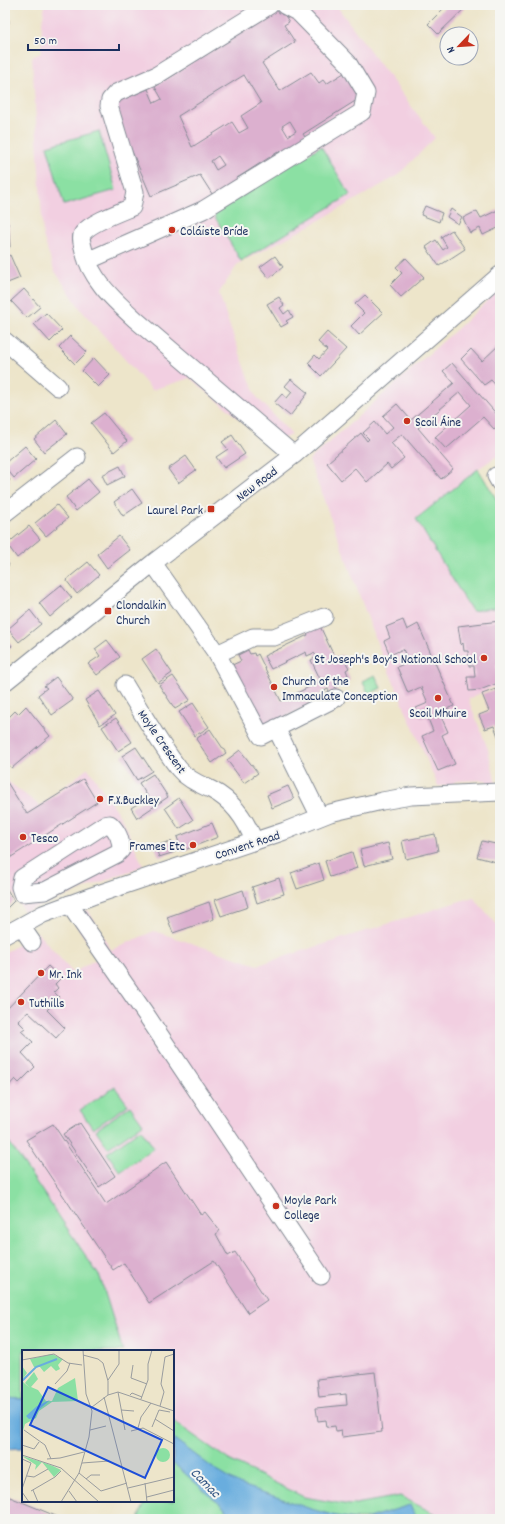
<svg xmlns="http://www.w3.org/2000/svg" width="505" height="1524" viewBox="0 0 505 1524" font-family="Dekko,sans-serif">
<rect width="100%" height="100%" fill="#f6f6f2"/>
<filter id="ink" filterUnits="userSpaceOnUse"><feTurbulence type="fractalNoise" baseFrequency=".025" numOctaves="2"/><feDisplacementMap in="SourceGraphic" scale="8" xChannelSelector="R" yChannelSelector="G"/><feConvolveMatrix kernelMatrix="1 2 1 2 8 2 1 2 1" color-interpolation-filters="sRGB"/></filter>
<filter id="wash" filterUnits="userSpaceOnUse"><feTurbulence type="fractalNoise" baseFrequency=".012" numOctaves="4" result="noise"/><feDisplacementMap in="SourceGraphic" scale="16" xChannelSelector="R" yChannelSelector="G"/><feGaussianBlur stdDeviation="0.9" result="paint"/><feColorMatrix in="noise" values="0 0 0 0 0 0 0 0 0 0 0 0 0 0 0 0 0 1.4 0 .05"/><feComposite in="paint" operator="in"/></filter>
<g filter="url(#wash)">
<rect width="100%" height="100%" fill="#ede5ca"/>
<path fill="#f2cfe1" d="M45,5H336L435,138L397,176L313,224L238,264L219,293L230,327L256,396L292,435L268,444L229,410L190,378L152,390L82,311L54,270L43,236L32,57L41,53L42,23Z
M500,289V454L478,469L416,519L472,611L500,607V684L468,699L488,749L496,784H488L486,780L456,781L450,786H438L379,648L309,460L457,329Z
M88,768L125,824L143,866L24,912L5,878V779L40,806Z
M473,897L500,928V1519H445L400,1496L350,1505L304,1497L229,1460L173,1421V1351H123L100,1277L5,1136V1104L8,1101L5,1098V953L37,932L73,973L98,958L72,918L88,910L111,950L154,931L258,965Z"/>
<path fill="#8be0a3" stroke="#538880" d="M99,131L116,190L64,205L47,146Z
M321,146L350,195L241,261L212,212Z
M478,469L500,505V607L472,611L416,519Z
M375,675L381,688L369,694L362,681Z
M115,1087L128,1105L93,1129L80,1110Z
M130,1106L143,1124L108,1148L96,1130Z
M141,1129L154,1148L120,1172L107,1153Z
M5,1136L100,1277L123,1351H23V1399L5,1398Z
M173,1421L229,1460L304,1497L350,1505L400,1496L445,1519H138L146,1501H173Z"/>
<path fill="#69adde" stroke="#426e9e" d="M5,1398L23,1399V1448L5,1449Z
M173,1438L217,1471L239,1484L311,1509L336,1516L356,1519H233L232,1515L173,1463Z
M410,1505L416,1519H365Z"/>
<g id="blocks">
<path fill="#dcb0cf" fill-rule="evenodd" d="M5,5H7L9,23H5Z
M447,5H466L467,6L438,34L428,24Z
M279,9L282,15L284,14L289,22L284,25L295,42L262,63L280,91L311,72L319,83L323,80L326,84L344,73L360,98L303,134L307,140L281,156L278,152L237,178L239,182L214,197L200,175L151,196L112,104L148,89L154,103L162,99L155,87ZM244,75L261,103L241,116L248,128L239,133L232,122L192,147L178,116ZM290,121L296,131L288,136L282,126ZM218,156L224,165L216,170L211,161Z
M5,198H6L7,215H5Z
M425,206L442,213L439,222L421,215Z
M451,209L462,217L458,224L447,217Z
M498,210L500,215V227L483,235L480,228L470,233L463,218L477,211L481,218Z
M8,223L10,247L5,248V224Z
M452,230L465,249L439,266L426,247L436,240L443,250L447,247L441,237Z
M10,255L20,278L5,284V258Z
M275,256L283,267L269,278L260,267Z
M406,258L424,277L401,297L390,285L402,273L396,267Z
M24,289L40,307L27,318L11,301Z
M365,295L383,313L359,335L351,326L364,313L355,304Z
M279,297L284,305L280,308L284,314L289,310L293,317L286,321L288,323L281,327L267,304Z
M46,313L62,330L50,342L34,324Z
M327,332L346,349L321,376L308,363L315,355L319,359L327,350L318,342Z
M70,336L87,352L75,364L59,348Z
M500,344V390L491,380L484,385L461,359L471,349L482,361Z
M94,358L110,375L98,387L82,371Z
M452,363L500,418V424L494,429L483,417L446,449L435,437L471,405L460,392L418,428L453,469L441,479L402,434L391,443L404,458L391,469L387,464L367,482L355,468L341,480L327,463L361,433L367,441L369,439L363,433L375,422L385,434L393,427L383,416L397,404L411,420L454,383L443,371Z
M291,379L308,393L290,416L274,403L282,394L287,398L292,392L285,386Z
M104,413L127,441L114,452L91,423Z
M56,420L67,434L44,452L34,439Z
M232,435L245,454L224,468L216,457L228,449L222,442Z
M25,446L36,459L14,478L5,467V463Z
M186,456L196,470L178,483L168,469Z
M120,466L125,476L107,485L102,475Z
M5,475L10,480L5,484Z
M88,479L99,492L76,511L66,497Z
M132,489L142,503L123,516L114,502Z
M57,505L68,518L46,536L35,523Z
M29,526L40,539L17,558L7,544Z
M119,536L130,550L107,568L97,554Z
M5,559L9,565L5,568Z
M88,562L99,575L77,594L66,580Z
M61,585L72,598L50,617L39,603Z
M30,610L41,624L19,642L8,629Z
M403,620L407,630L418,624L454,706L439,712L448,732L442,735L455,764L438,771L422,736L433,731L427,716L421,718L416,708L428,703L421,687L408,693L397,667L408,662L403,649L390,655L384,641L390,638L386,627Z
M500,621V665H496L498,683L480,690L469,691L467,677H475L474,666H469L468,651H464L463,643L461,645L458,626Z
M319,624L335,658L342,655L349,668L346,670L350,680L335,687L338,693L331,696L328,689L320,693L322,698L261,730L230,666L241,661L238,655L248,650L250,654L254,653L255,656L258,654L281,701L321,681L311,660L317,657L314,653L307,656L306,652L271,669L264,656L308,635L306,631Z
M5,637L12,646L5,652Z
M107,640L120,657L97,675L88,664L100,656L95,649Z
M156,649L172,673L158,683L142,659Z
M173,676L190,700L175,709L159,685Z
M56,677L73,700L52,715L38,695L47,688L44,686Z
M496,689L500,698V741L494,726L485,729L479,715L489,711L482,694Z
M99,691L115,715L100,725L85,700Z
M193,703L209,727L195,736L179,712Z
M26,706L50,736L12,768L6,763L5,764V721L15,711L18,714Z
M116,718L132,742L118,751L102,727Z
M210,729L226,753L212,763L196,739Z
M136,747L152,771L137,780L122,756Z
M240,750L258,773L244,783L227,760Z
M153,774L168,797L137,818L131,808L148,797L139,783Z
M5,779L27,814L83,779L97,802L5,861Z
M288,786L294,799L272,808L267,795Z
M179,798L193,820L179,829L165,808Z
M212,823L218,837L182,851L177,837Z
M435,834L438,851L406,859L402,841Z
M171,841L175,852L159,857L155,846Z
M482,841L500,845V863L477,857Z
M388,843L392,859L364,866L360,850Z
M352,852L357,868L330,877L325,861Z
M319,863L324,880L297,889L291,873Z
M279,878L284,894L257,903L252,887Z
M5,886L14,901L5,910Z
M243,890L248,907L221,916L215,900Z
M209,902L214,919L173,933L167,917Z
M48,966L61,978L55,984L58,988L54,992L59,997L47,1010L65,1028L56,1038L28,1012L18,1021L25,1028L21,1031L33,1042L22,1053L35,1067L19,1083L15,1079L5,1090V1011Z
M80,1123L115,1176L99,1187L63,1134Z
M53,1124L106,1204L166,1162L201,1215L205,1212L220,1231L216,1234L228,1256L235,1252L267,1300L248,1313L214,1261L149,1303L124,1263L113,1270L26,1140Z
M375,1372L382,1432L342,1437L341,1430L336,1431L335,1426L327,1427L326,1420L318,1421L316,1408L347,1405L346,1394L319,1397L317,1379Z
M5,1495L63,1519H5Z"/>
</g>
</g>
<g filter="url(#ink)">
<use href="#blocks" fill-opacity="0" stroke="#848a94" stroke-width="1"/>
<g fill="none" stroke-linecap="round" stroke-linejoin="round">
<g stroke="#848a94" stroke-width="19">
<path id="minor" d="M270,5L157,75L116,93L110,100L109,106L135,192L132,207C120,212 90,223 83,233C80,237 82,243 83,247C89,278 114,300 136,320L294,455
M87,261L203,210L362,112L366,93L348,63L299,13L284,5
M5,341L58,387
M496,476L500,483
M5,513L77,457
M153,563L217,654L253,637H274L324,617
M217,654L261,736L336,698
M5,682L153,563L294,455L500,275
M125,685C142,713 159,743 179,769C188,780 200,784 212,790C233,801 246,820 254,841
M276,728L320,817
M110,824C118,832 121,839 121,850L117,854L45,891L22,893L20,887L22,878L104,825Z
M69,904L147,1016L321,1276
M21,926L32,942
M5,935L43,914L92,896L285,831L330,813L382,801L411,796L500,792"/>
</g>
<use href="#minor" stroke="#fff" stroke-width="17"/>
</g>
</g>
<g fill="#c8321e" stroke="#f6f6f2" stroke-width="1.5">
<circle cx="172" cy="230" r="4"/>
<circle cx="407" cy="421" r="4"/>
<rect x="207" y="505" width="8" height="8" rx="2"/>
<rect x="104" y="607" width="8" height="8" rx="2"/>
<circle cx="484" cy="658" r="4"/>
<circle cx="274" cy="687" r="4"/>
<circle cx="438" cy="698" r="4"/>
<circle cx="100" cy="799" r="4"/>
<circle cx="23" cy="837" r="4"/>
<circle cx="193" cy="845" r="4"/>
<circle cx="41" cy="973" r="4"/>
<circle cx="21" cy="1002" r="4"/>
<circle cx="276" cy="1206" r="4"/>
</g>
<g text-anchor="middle" stroke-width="4" stroke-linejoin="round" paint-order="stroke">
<g font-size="13" fill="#1b2f5e" stroke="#f6f6f2" text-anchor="start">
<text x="180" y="235">Coláiste Bríde</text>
<text x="415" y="426">Scoil Áine</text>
<text x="203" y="514" text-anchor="end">Laurel Park</text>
<text x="116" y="609">Clondalkin<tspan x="116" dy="15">Church</tspan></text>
<text x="476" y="663" text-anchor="end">St Joseph's Boy's National School</text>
<text x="282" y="685">Church of the<tspan x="282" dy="15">Immaculate Conception</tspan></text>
<text x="438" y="717" text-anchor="middle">Scoil Mhuire</text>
<text x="108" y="804">F.X.Buckley</text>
<text x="31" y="842">Tesco</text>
<text x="185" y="850" text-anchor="end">Frames Etc</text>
<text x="49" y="978">Mr. Ink</text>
<text x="29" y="1007">Tuthills</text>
<text x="284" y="1204">Moyle Park<tspan x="284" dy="15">College</tspan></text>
</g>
<g font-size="13" fill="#1b2f5e" stroke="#f6f6f2">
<text transform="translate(256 483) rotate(-37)" y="5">New Road</text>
<text transform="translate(163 741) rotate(55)" y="5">Moyle Crescent</text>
<text transform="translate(247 844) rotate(-18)" y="5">Convent Road</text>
</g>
<g font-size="14" font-style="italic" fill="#325584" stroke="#f6f6f2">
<text transform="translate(206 1482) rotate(45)" y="5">Camac</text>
</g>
</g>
<g transform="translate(22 1350)">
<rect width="152" height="152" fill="#ede5ca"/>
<path d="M30,4L41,9L36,15L38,19L34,21L29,16L22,22L18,17H12L8,9ZM0,16L5,23L0,30L2,33L8,38L3,33L12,22L16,29L9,37L16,40L24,51H30L36,38L53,28L56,51L30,52L17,61L14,68L3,74L0,84ZM134 105a7 7 0 1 1 14 0a7 7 0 1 1-14 0ZM0,106L20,112L31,116L39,120L32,127L20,112L13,120L14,115Z" fill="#8be0a3"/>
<path d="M28,50L14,62L13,68L7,69L4,66L15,56Z" fill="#69adde"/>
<path fill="none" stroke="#69adde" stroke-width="2" d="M0,31L14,17L35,9"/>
<path fill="none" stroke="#999c9f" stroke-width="1" d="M61,5L76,9L81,13L86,31V45M0,10L32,4L46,13L60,15M111,15L109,28L125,34M86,30L97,14V0M33,34L45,21L48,13M96,42L103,80M108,45L110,43L120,47M82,47L109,152M119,49L126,30V14L130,0M138,56L142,42L139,34L143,7L152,4M70,57L86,45L96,42L152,61M99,60L112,61M133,69L152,81M130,77L137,60L148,62M116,78L119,67L129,53M2,80L23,95L29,109M68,80L84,76M109,81L121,78L152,94M0,95L12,99L17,92M0,105L39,118L77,152M0,109L9,113L0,139M25,109L38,108L62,102M60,113L87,111M57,123L79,141L105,133M5,126L12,127L26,119M64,129L69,125H78M123,133L125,152M106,138L152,127M11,140L16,152M9,141L33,127L39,121M47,141L55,152M0,142L7,152M125,147L152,140M39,152L57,123L67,87L70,61L64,44L61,0"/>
<path fill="#1d4ed8" fill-opacity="0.15" stroke="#1d4ed8" stroke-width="2" d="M26,37L140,90L123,128L8,75Z"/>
<rect width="152" height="152" fill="none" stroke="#1b2f5e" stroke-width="2"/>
</g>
<rect width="505" height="1524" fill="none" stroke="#f6f6f2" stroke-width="20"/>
<g transform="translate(459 46) rotate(245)"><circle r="19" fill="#f6f6f2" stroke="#9ea6b7"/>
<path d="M0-3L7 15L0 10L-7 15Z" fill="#c8321e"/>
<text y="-6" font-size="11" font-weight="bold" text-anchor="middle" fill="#1b2f5e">N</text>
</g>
<path d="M28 44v6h91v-6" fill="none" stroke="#1b2f5e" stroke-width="2"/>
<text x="34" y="44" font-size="12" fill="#1b2f5e" stroke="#f6f6f2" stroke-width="3" paint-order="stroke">50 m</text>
</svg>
